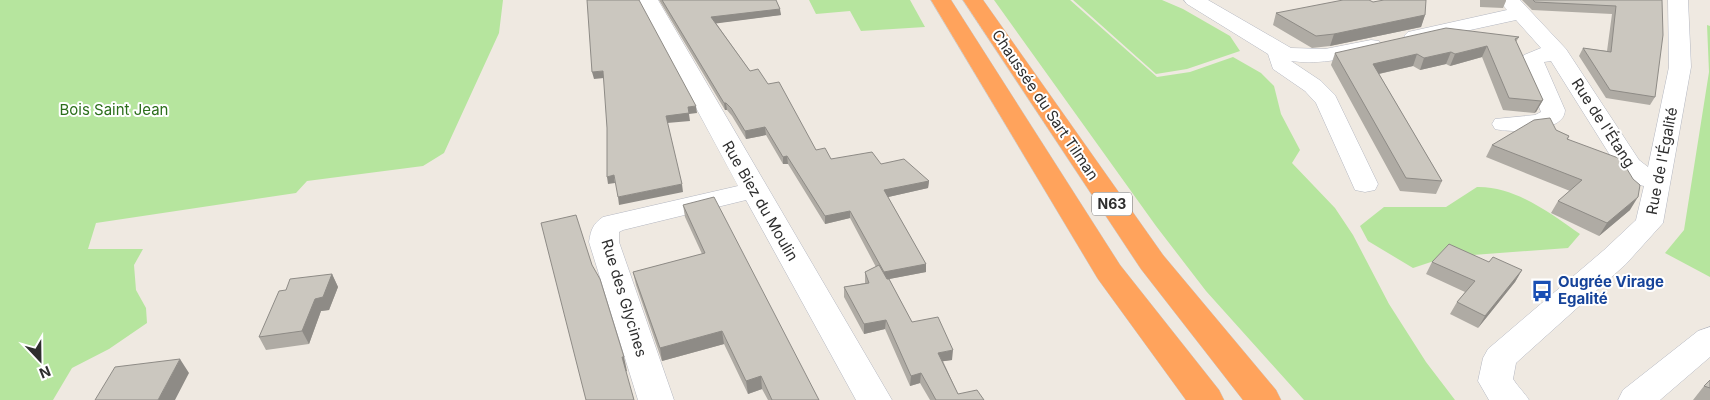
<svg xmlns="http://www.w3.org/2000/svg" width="1710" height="400" viewBox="0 0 1710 400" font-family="Inter,sans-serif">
<rect width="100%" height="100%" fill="#efe9e1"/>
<path fill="#b6e59e" d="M0,0H503L499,33L444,153L423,166L307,181L296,193L96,223L88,249H143L134,265L136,290L146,308L147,323L109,349L72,368L53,400H0Z
M809,0H910L925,27L861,31L850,11L816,14Z
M994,0H1070L1157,77L1190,72L1233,57L1261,73L1274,86L1281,114L1300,150L1292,163L1335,208L1353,235L1389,304L1426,362L1455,400H1304L1206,291L1156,226Z
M1073,0H1162L1183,9L1230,36L1240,51L1187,69L1156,74Z
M1707,25L1710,26V277L1665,253L1684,230L1709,72Z
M1477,187C1515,186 1550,213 1580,234L1568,248L1446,257L1413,268L1368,241L1360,226L1384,207H1446Z"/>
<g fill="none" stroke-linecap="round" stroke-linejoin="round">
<g stroke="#b4b7c1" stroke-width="1">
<path id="minor" d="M638,0H658L892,400H856L746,200L623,230L619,232V242L674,400H638L589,242C591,229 593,224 603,217L738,186Z
M1184,0H1208L1291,48L1325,49L1371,40L1379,41L1382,46L1379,51C1350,58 1321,65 1291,61L1321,81L1335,95L1378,184L1375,190L1365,192L1355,190L1316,103L1305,91L1273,69L1268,54L1187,4Z
M1499,0H1520L1566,49L1639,160L1648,167L1669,67L1668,0H1688L1691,67L1663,223L1626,264L1516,363L1513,379C1518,387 1524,392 1529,400H1489L1478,381L1483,358L1488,349L1604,250L1636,220L1644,186L1635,184L1620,171L1551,61L1544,62L1565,110C1565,133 1511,133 1495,129L1492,124L1495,119L1535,115L1541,112L1521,60L1524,55L1541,48L1516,20L1415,42L1408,40L1404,36L1408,32L1507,10Z
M1710,327V357L1660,400H1618L1623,390L1698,331Z"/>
</g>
<g stroke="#c9c9c9" stroke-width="1">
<path id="highway" d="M931,0H951L1120,265L1219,390L1224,400H1186L1098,279Z
M963,0H983L1163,255L1276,390L1281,400H1243L1141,269Z"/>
</g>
<use href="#minor" fill="#fff" fill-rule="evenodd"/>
<use href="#highway" fill="#ffa35c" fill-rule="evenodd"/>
</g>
<path fill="#afaba4" d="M659,0H776L781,15L716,23L750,71L816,150L831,159L881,164L929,181L928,188L888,197L926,264V272L889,279L912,322L952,360L943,361L958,394L984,400H930L920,383L910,386L885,329L864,334L844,297V287L865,283V272L876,267L850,218L825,224L788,164H783L766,135L746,139L732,116L727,110H725Z
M1480,0H1506V1L1503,8L1480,7Z
M1522,0H1662L1655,97L1650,105L1606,98L1579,56L1583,48L1607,51L1612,14L1532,10Z
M1373,2L1425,15L1421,27L1330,46L1312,48L1273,25L1276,13Z
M1519,37L1516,42L1543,100L1536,112L1534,113L1503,110L1482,57L1450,66L1446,64L1420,70L1413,66L1379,74L1442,181L1436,194L1400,191L1331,65L1335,53Z
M1556,130L1569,136L1568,139L1630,210L1599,236L1551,213L1558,201L1570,191L1486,157L1492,145Z
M683,205L819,400H768L762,389L748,394L724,344L662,361L636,285L633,272L702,254L685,217Z
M1432,262H1489L1522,270L1515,282L1478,328L1450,314L1457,302L1465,292L1426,274Z
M332,274L338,287L329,310L321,311L309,344L266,350L259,337Z
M1710,380V400H1693L1704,386Z"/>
<path fill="#8e8b86" d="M780,9L781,15L712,24L711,17Z
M1425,15L1421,27L1330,46L1334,34Z
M1487,46L1482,57L1450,66L1455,54Z
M1451,52L1446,64L1420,70L1424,58Z
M1417,54L1413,66L1369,76L1373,64Z
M603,71L604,78L594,79L592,72Z
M1543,100L1536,112L1534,113L1541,101Z
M724,103H726L727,110H725Z
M696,106L697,113L689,114L690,121L667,123L666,116L688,107Z
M765,127L766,135L746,139L745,131Z
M787,156L788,164H783V157Z
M614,175L615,183L608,184L607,177Z
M929,181L928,188L884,198V190Z
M682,184L683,192L619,205L618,197Z
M1638,197L1630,210L1599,236L1607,223Z
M850,211V218L825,224V216Z
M926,264V272L884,280V272Z
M1522,270L1515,282L1478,328L1485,316Z
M332,274L338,287L329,310L321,311L309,344L302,331L315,299Z
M886,320L885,329L864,334V324Z
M722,331L724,344L662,361L660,348Z
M953,350L952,360L938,362V353Z
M622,357H624L627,371L625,372Z
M180,359L189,373L175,400H158Z
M921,373L920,383L910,386L911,376Z
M761,376L762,389L748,394L746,381Z"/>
<path fill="#cbc7bf" stroke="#8e8b86" d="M587,0H639L696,106L688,107L689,113L666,116L682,184L618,197L614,175L607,177V128L603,71L592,72Z
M662,0H776L780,9L711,17L750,71L758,69L768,84L779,82L816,150L825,148L831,159L872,152L881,164L904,159L929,181L884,190L926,264L884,272L850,211L825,216L787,156L783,157L765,127L745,131L731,108L726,103H724Z
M1343,0H1369L1373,2L1384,0H1426L1425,15L1334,34L1316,36L1276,13Z
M1533,0H1662L1663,35L1655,97L1610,90L1583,48L1611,52L1616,6L1535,2Z
M1446,28L1519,37L1515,39L1543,100L1541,101L1509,98L1487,46L1455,54L1451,52L1424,58L1417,54L1373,64L1442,181L1406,178L1335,53Z
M1550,118L1556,130L1569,136L1567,139L1621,159L1633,179L1640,185L1638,197L1607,223L1558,201L1582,180L1492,145L1534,120Z
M714,197L819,400H772L761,376L746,381L722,331L660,348L633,272L705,253L683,205Z
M576,215L592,265L600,279L624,357H622L634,400H586L541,223Z
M1449,244L1489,262L1493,257L1522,270L1485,316L1457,302L1475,281L1432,262Z
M879,265L887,279H889L912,322L938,317L953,350L938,353L958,394L977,390L984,400H936L921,373L911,376L886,320L864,324L844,287L869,283L865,272Z
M332,274L323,297L315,299L302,331L259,337L279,291L286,290L290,279Z
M180,359L158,400H95L115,367Z
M1710,380V388L1704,386Z"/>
<defs>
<g id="bus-bare" transform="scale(1.725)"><path d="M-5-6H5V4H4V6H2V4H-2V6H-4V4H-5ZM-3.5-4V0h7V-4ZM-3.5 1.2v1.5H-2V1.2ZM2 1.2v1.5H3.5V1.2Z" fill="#1a4fb4" stroke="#fff" stroke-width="2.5" paint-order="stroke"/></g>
</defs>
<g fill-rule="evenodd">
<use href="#bus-bare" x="1542" y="291"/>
</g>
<g text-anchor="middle" stroke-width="4" stroke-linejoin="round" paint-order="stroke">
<rect fill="#fff" stroke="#6d6d6d" stroke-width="1" x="1092" y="192.5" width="40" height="23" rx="4"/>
<g font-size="14" font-weight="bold" fill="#2e2e2e">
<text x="1112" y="209">N63</text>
</g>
<g font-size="15" fill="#2e2e2e" stroke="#fff">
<text transform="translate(1045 105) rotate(56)" y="5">Chaussée du Sart Tilman</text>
<text transform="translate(1603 123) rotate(57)" y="5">Rue de l'Étang</text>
<text transform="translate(1662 161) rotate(-79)" y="5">Rue de l'Égalité</text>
<text transform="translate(760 201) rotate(60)" y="5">Rue Biez du Moulin</text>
<text transform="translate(624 298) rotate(73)" y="5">Rue des Glycines</text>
</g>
<g font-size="15" fill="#2c6e1b" stroke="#fff">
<text x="114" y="115">Bois Saint Jean</text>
</g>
<g font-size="15" font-weight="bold" fill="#164399" stroke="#fff" text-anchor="start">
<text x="1558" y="287">Ougrée Virage<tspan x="1558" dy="17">Egalité</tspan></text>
</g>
</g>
<g transform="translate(40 360) rotate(158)" stroke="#ffffff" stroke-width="4" paint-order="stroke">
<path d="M0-4L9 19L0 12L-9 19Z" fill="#2e2e2e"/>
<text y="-8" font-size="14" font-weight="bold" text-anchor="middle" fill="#2e2e2e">N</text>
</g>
</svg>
